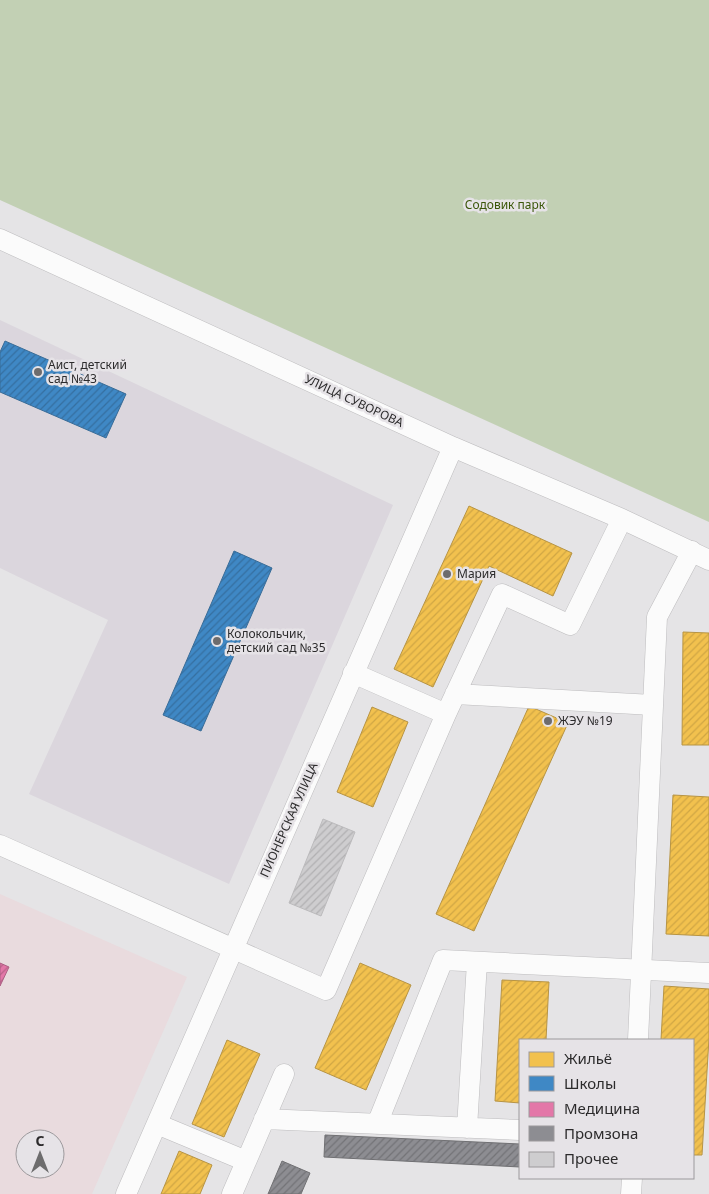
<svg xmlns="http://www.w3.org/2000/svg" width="709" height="1194" viewBox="0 0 709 1194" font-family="'Noto Sans',sans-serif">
<defs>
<pattern id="homes-hatch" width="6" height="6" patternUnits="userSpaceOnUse" patternTransform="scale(1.25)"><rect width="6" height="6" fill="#f2c14e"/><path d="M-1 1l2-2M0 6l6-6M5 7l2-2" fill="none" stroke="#d0a644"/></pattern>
<pattern id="schools-hatch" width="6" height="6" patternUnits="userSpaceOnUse" patternTransform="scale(1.25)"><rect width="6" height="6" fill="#3f88c5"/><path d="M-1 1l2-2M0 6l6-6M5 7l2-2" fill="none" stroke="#356fa0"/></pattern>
<pattern id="health-hatch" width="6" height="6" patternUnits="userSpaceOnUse" patternTransform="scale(1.25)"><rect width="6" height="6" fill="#e377a8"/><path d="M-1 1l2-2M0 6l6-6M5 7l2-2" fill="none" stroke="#b86289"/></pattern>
<pattern id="industry-hatch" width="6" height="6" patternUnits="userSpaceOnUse" patternTransform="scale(1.25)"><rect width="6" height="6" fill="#8d8d92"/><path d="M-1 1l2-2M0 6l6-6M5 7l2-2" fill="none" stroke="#737377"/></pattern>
<pattern id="building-hatch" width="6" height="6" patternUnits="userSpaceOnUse" patternTransform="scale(1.25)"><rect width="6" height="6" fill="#cecdcf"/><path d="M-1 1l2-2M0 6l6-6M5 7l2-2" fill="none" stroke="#b1b0b2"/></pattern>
</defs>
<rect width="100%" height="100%" fill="#e5e4e6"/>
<path fill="#dbd6dd" d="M0,320L393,505L229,884L29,794L108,620L0,568Z"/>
<path fill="#e9dbde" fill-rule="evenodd" d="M0,894L187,977L92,1194H0ZM25,1139H55V1169H25Z"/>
<path fill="#c2d0b4" d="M0,0H709V522L0,200Z"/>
<path fill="url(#homes-hatch)" stroke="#b79444" d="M469,506L572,553L553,596L489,566L433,687L394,669Z
M683,632L709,633V745H682Z
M529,706L568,723L474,931L436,914Z
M372,707L408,722L373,807L337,792Z
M673,795L709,797V936L666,934Z
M360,963L411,985L366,1090L315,1068Z
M502,980L549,982L546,1040H520V1103L495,1101Z
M664,986L709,989V1038L702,1155H693V1040H661Z
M227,1040L260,1054L224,1137L192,1124Z
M179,1151L212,1165L200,1194H161Z"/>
<path fill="url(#schools-hatch)" stroke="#396c97" d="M5,341L126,394L106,438L0,392V352Z
M234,551L272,568L201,731L163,715Z"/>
<path fill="url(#health-hatch)" stroke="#ac6083" d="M0,963L9,967L0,986Z"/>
<path fill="url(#industry-hatch)" stroke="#707073" d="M325,1135L520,1144V1167L324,1157Z
M282,1161L310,1173L301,1194H268Z"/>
<path fill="url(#building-hatch)" stroke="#bcbbbd" d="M323,819L355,832L321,916L289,903Z"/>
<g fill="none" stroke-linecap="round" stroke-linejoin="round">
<g stroke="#bdbcbe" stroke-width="21">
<path id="minor" d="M0,239L453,447L622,519L709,560
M353,673L446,714
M455,694L653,705
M0,845L326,990L446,714L502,594L570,625L622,519
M638,1040L657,617L692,551
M264,1119L520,1130
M157,1124L246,1161
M377,1124L443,960L709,973
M467,1128L477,962
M126,1194L453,447
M232,1194L284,1074
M631,1194L632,1178"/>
</g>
<use href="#minor" stroke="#fbfbfb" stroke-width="20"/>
</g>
<g fill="#6d6c6d" stroke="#e6e3e7" stroke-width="2">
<circle cx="38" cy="372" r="5"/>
<circle cx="447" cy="574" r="5"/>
<circle cx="217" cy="641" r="5"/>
<circle cx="548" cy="721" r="5"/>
</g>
<g text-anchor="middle" stroke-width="5" stroke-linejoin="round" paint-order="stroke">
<g font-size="12" fill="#3a5609" stroke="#e6e3e7">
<text x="505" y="209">Содовик парк</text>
</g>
<g font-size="12" fill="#2c2b2c" stroke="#e6e3e7" text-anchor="start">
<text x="48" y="369">Аист, детский<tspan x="48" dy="14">сад №43</tspan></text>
<text x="457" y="578">Мария</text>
<text x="227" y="638">Колокольчик,<tspan x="227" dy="14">детский сад №35</tspan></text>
<text x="558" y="725">ЖЭУ №19</text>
</g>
<g font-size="12" fill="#2c2b2c" stroke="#e6e3e7">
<text transform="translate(354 401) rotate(25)" y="4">УЛИЦА СУВОРОВА</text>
<text transform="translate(289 820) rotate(-66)" y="4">ПИОНЕРСКАЯ УЛИЦА</text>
</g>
</g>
<rect x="519" y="1039" width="175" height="140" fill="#e6e3e7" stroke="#9c999c"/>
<rect x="529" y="1052" width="25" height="15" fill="#f2c14e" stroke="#9c999c"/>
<text x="564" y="1064" font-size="15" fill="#2c2b2c">Жильё</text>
<rect x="529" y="1076" width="25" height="15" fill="#3f88c5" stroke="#9c999c"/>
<text x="564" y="1089" font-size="15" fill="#2c2b2c">Школы</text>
<rect x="529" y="1102" width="25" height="15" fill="#e377a8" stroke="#9c999c"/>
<text x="564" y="1114" font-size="15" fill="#2c2b2c">Медицина</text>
<rect x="529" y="1126" width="25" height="15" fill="#8d8d92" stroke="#9c999c"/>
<text x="564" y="1139" font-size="15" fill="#2c2b2c">Промзона</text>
<rect x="529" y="1152" width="25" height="15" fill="#cecdcf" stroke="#9c999c"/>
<text x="564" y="1164" font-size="15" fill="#2c2b2c">Прочее</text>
<g transform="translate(40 1154)"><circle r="24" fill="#e6e3e7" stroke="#9c999c"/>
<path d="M0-4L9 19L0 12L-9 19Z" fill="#6d6c6d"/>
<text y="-8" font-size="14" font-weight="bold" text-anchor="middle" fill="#2c2b2c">С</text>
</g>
</svg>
